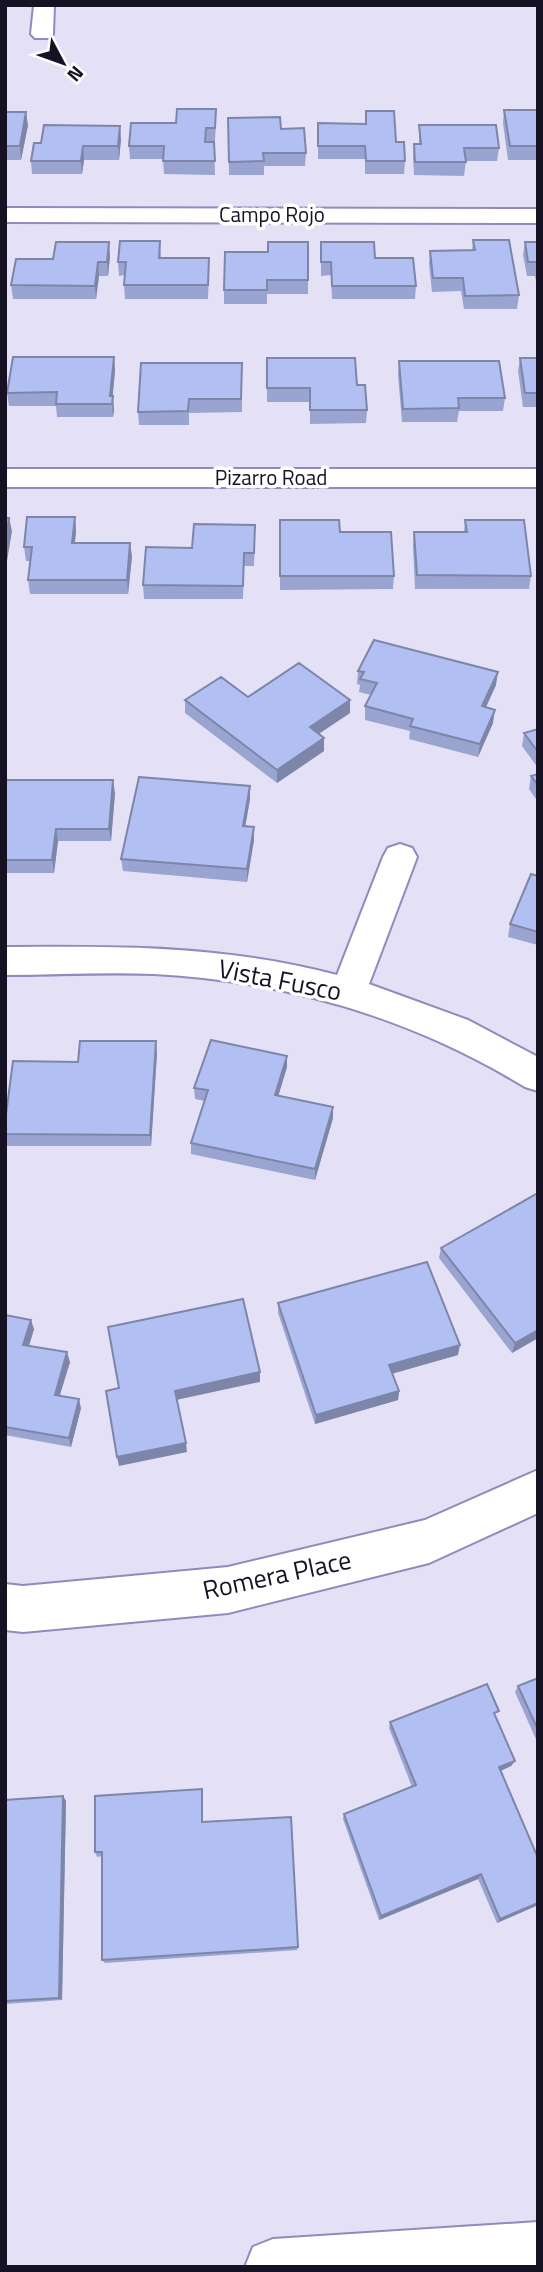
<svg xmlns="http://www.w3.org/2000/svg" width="543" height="2272" viewBox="0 0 543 2272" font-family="'Titillium Web',sans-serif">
<rect width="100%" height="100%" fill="#e4e1f6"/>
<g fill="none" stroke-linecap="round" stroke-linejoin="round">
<g stroke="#9389ba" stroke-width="4">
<path id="minor" d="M34,5H54L53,34L49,38H35L31,34Z
M5,208L538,209V223L5,222Z
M5,469H538V487H5Z
M400,844L412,848L417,857L369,984L468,1020L538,1057V1091L525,1087C412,1018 286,981 154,974C104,972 55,975 5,975V947C122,946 222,945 337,975L383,857L388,848Z
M538,1470V1513L429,1563L228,1613L23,1632L5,1630V1584L23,1586L228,1567L425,1520Z"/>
</g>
<g stroke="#9389ba" stroke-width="4">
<path id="secondary" d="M538,2222V2267H245L253,2247L273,2239Z"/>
</g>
<use href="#minor" fill="#fff" fill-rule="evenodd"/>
<use href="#secondary" fill="#fff" fill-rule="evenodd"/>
</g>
<path fill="#99a4d0" d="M504,110H538V160H508L503,123Z
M366,111L396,142L405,161L404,174H365V159H318V123L365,124Z
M5,112L28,125L21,160H5Z
M228,118L281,129L306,153L305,166H264V175H229Z
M216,122L215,141H207V142H214L215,175L164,174L163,159H130L129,146L176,123Z
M419,125L499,148L497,161H466L464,176L414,175L413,157L414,144H419Z
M121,139L119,160H84L82,174H32L31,161L34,143Z
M473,240L519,295L517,309H464L461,291L432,292L429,264L430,251L472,250Z
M160,241L161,258L209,272L208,299H125L124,285L125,275L119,276L118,262Z
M308,242V294H267V304H224V290L268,252Z
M321,242L375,258L416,286L415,299H332L331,275L321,276Z
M525,242H538V291L535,276H527L523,255Z
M110,256L108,276H99L96,299H13L11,285L53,259Z
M114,357L115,371L112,396L114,410L113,417H57L56,406H9L7,393Z
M267,358L357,385L367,410L366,423L310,424V402H267Z
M520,358H538V407H523L518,371Z
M399,361L505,398L503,411H459L457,422H402L398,375Z
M242,363V412L189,413V425H139L138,412Z
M75,517L76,531L75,543L132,556L128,594H30L28,580L31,561H26L24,547Z
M280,520L340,532L394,576L393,589L280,590Z
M465,520L531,576L529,589H415L413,546L414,532H464Z
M255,538L254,566H244L243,599H144L143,585L192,548Z
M358,671L496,685L486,707L493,723L478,757L409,739L410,731L365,720V706L371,695L359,692L360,685L357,684Z
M248,697L350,700V713L319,734L324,751L277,783L185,713V700Z
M538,729V768L522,746L524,733Z
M538,774V802L529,789L531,776Z
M5,780L115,793L111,841H58L54,873H5Z
M250,786V799L245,827L254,840L247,882L123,871L121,859Z
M538,876V945L508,937L510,924Z
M157,1053L151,1146H7L5,1140V1122L78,1062Z
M287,1056V1067L278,1096L333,1118L315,1180L191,1154V1143L205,1101L195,1099L194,1088Z
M538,1193V1338L512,1353L439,1258L441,1248Z
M278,1303L458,1355L392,1373L399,1391L398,1400L315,1424L278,1313Z
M5,1315L34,1329L29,1346L70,1362L60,1395L81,1408L71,1447L5,1435Z
M538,1678V1744L515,1692L518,1686Z
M496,1717L515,1761L511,1766L500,1771L538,1858V1905L497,1923L478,1879L379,1920L343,1819L344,1814L412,1787L389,1728L390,1722Z
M202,1789L203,1822L298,1947L297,1950L105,1963L102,1960V1856L97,1857L95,1852Z
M63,1796L66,1801L62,2000L5,2004V1800Z"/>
<path fill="#7d86a9" d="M26,112L28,125L21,160L20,146Z
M120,126L121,139L119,160L118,146Z
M83,146L84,160L82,174L81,161Z
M109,242L110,256L108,276L107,262Z
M98,262L99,276L96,299L95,286Z
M114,357L115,371L112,404L110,396Z
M113,396L114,410L113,417L112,404Z
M75,517L76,531L73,557L72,543Z
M9,518L12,531L7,561L5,545Z
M130,543L132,556L128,594L127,580Z
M498,672L496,685L480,720L482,706Z
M350,700V713L309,740L310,727Z
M495,710L493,723L478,757L480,744Z
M324,738V751L277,783V770Z
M113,780L115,793L111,841L109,829Z
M250,786V799L243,839V826Z
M254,827V840L247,882V869Z
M56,829L58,841L54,873L52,860Z
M156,1041L157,1053L151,1146L150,1135Z
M287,1056V1067L275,1107V1095Z
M333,1107V1118L315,1180V1169Z
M31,1320L34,1329L26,1355L23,1345Z
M538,1330V1338L512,1353L515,1343Z
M460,1345L458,1355L388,1375L389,1365Z
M67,1352L70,1362L57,1404L55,1395Z
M260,1372V1382L176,1400L175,1391Z
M399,1391L398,1400L315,1424L316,1415Z
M79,1399L81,1408L71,1447L69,1438Z
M186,1443L187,1452L119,1466L117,1457Z
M515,1761L511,1766L496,1773L499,1767Z
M63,1796L66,1801L62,2000L59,1998Z
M481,1874L478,1879L379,1920L381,1916Z
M538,1903V1905L497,1923L500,1919Z"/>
<path fill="#b2bff2" stroke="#7d86a9" stroke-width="2" d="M177,109H216L215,128H206L205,142H214L215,161H163L164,146H129L131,123H176Z
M504,110H538V146H510Z
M366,111H394L396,142H404L405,161H366L365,146H318V123L366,124Z
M5,112H26L20,146H5Z
M280,117L281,129L304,128L306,153H263L264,161L229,162L228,118Z
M44,125L120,126L118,146H83L81,161H31L34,143H41Z
M419,125H496L499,148H464L466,162H415L414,144H421Z
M473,240H509L519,295L465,296L463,278H433L430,251L475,250Z
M120,241H160L159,258H209L208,285H124L126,262H118Z
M56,242H109L107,262H98L95,286L11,285L16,259H53Z
M268,242H308V280H267V290H224L225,252H268Z
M321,242H374L375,258H413L416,286H332L331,262H321Z
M525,242H538V267L537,262H528Z
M13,357H114L110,396H113L112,404H56L57,392L7,393Z
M267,358H355L357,385H365L367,410H310V388H267Z
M520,358H538V393H525Z
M399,361H499L505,398H458L459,408L403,409Z
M141,363H242L241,399H189L188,411L138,412Z
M27,517H75L72,543H130L127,580H28L32,547H24Z
M5,518H9L5,545Z
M280,520H339L340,532H391L394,576H280Z
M465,520H524L531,576L417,575L414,532H467Z
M194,524L255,525L254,553H244L243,586L143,585L146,547L192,548Z
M374,640L498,672L482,706L495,710L480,744L410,726L413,719L365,706L377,683L360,679L364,672L358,671Z
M299,663L350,700L310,727L324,738L277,770L185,700L221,677L248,697Z
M538,729V752L524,733Z
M538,774V785L531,776Z
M139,777L250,786L243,826L254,827L247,869L121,859Z
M5,780H113L109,829H56L52,860H5Z
M531,874L538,876V932L510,924Z
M211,1040L287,1056L275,1095L333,1107L315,1169L191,1143L208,1090L194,1088Z
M80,1041H156L150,1135L5,1134V1122L13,1061L78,1062Z
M538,1193V1330L515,1343L441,1248Z
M427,1262L460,1345L389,1365L399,1391L316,1415L278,1303Z
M243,1299L260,1372L175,1391L186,1443L117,1457L106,1391L119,1388L108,1327Z
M5,1315L31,1320L23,1345L67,1352L55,1395L79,1399L69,1438L5,1427Z
M538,1678V1730L518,1686Z
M487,1684L499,1711L494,1713L515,1761L499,1767L538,1858V1903L500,1919L481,1874L381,1916L344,1814L416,1785L390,1722Z
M202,1789V1822L291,1817L298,1947L102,1960V1852H95V1796Z
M63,1796L59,1998L5,2001V1800Z"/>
<g text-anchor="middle" stroke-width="7" stroke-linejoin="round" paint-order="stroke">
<g font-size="21" fill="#161224" stroke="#fff">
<text x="272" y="222">Campo Rojo</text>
<text x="271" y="485">Pizarro Road</text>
</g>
<g font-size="26" fill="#161224" stroke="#fff">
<text transform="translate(280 980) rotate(11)" y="9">Vista Fusco</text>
<text transform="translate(277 1575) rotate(-12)" y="9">Romera Place</text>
</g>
</g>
<rect width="543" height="2272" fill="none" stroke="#161224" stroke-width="14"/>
<g transform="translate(63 63) rotate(131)" stroke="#ffffff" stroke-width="5" paint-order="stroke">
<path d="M0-5L12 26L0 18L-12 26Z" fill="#161224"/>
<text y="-10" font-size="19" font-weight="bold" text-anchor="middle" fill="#161224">N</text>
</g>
</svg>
